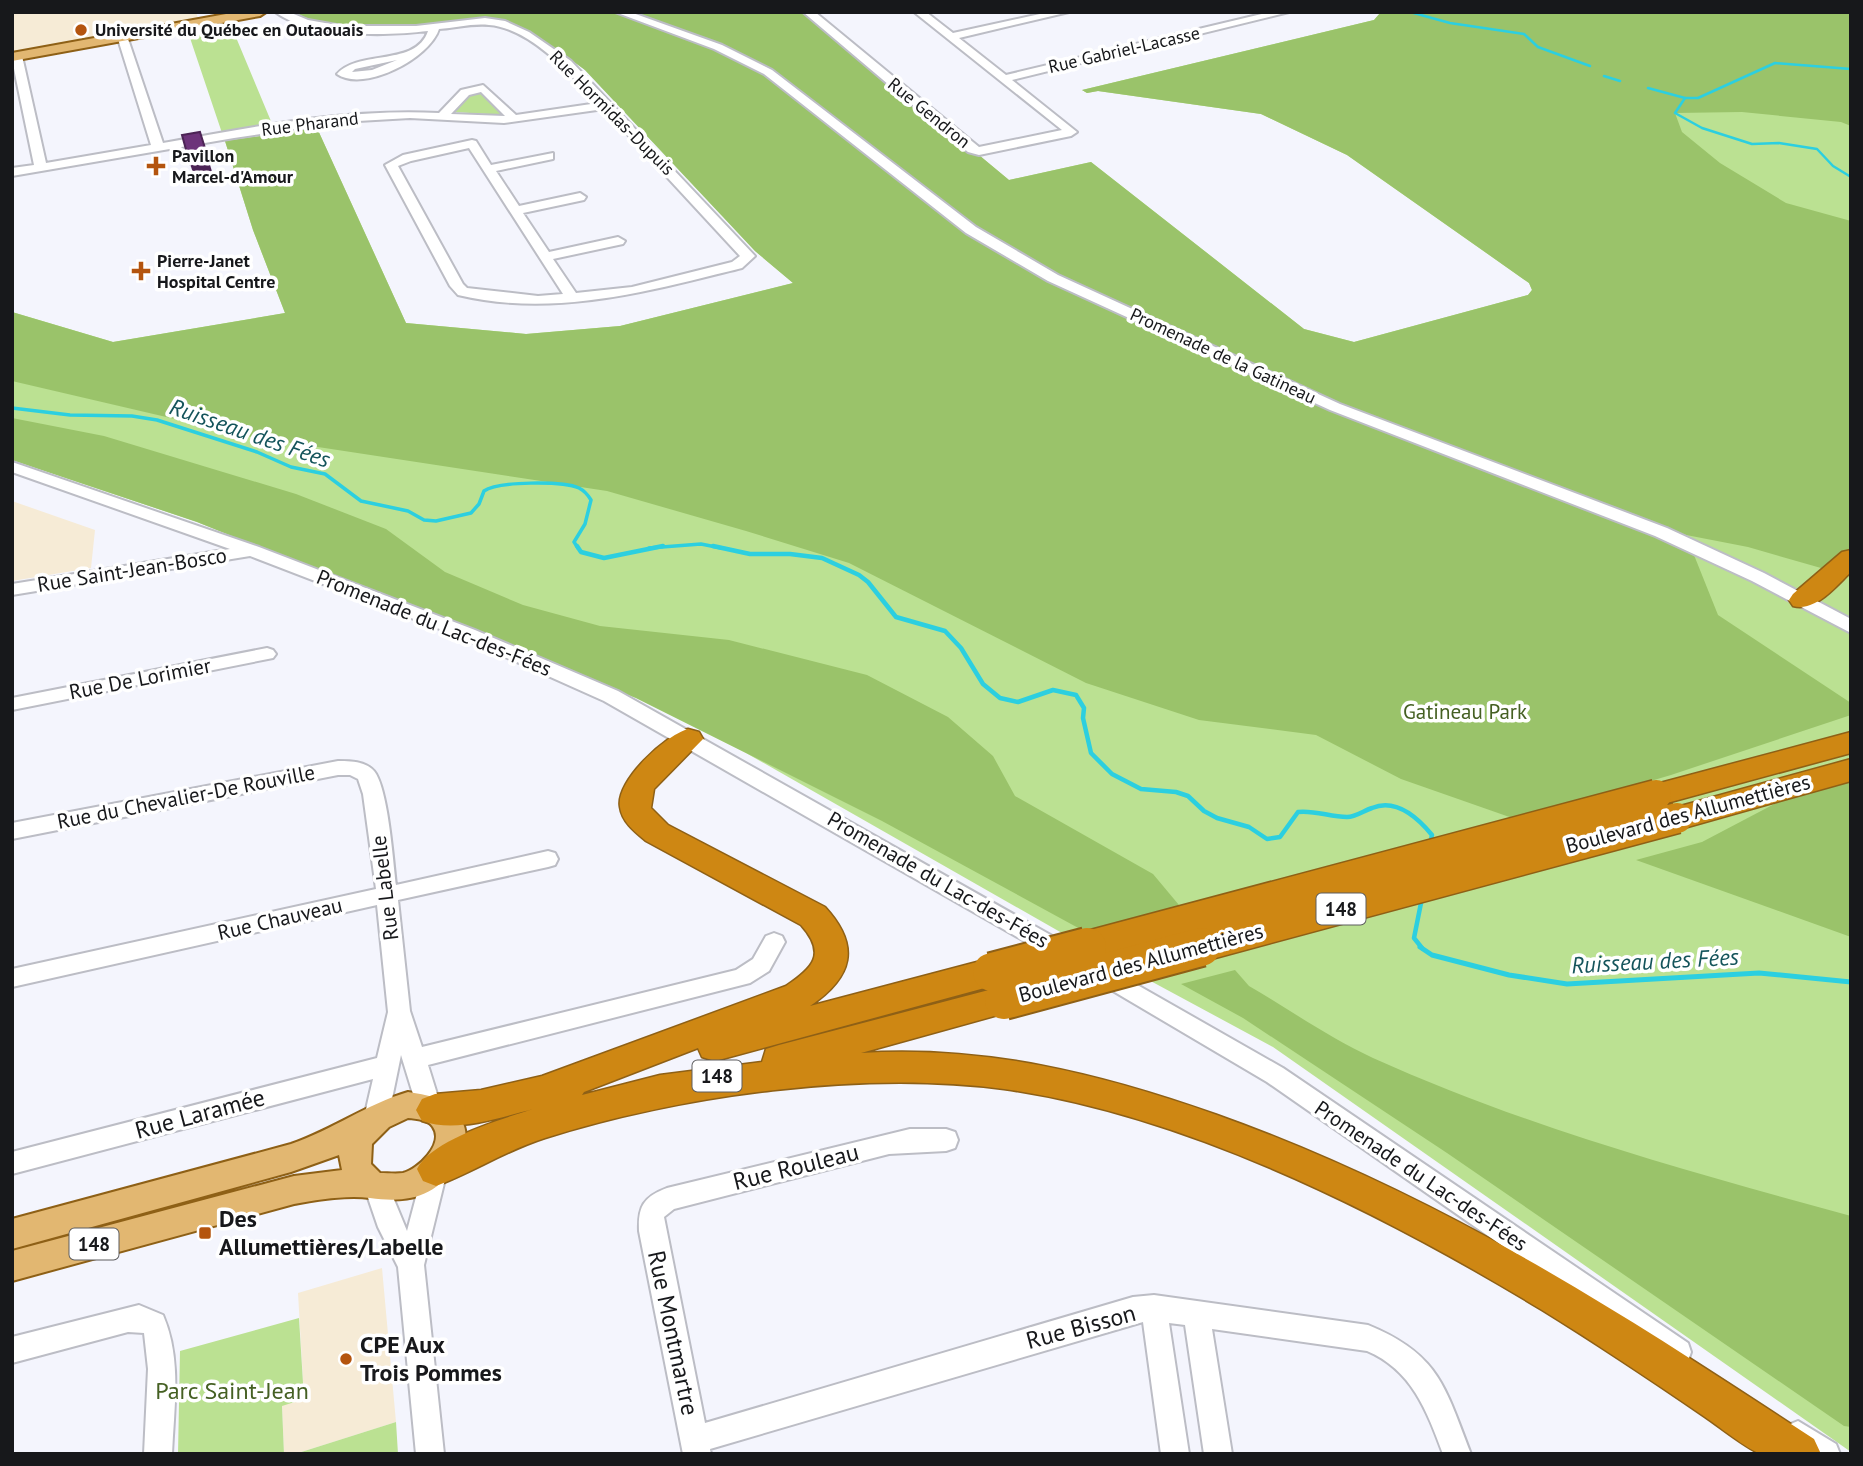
<svg xmlns="http://www.w3.org/2000/svg" width="1863" height="1466" viewBox="0 0 1863 1466" font-family="'PT Sans',sans-serif">
<rect width="100%" height="100%" fill="#f4f5fd"/>
<path fill="#f6ebd6" d="M12,12H196L199,21L12,54Z
M12,501L95,530L91,568L12,581Z
M382,1268L396,1422L295,1454H284L282,1405L304,1398L298,1293Z"/>
<path fill="#bbe192" d="M295,12H807L1009,180L1091,162L1304,329L1354,342L1528,295L1532,290L1529,283L1347,155L1261,114L1098,91L1087,93L1082,90L1374,20L1381,12H1851V1452L1273,1047L1069,937L746,753L636,698L197,522L12,460V312L113,342L285,313L253,230L225,141L317,128L406,323L526,334L620,326L793,283L755,251L585,70L562,51L517,26L493,18L474,20Z
M230,23L273,126L222,133L188,32Z
M482,92L503,115L453,112L469,95Z
M299,1318L304,1399L282,1406L284,1454H178L180,1351Z
M396,1422L398,1454H295Z"/>
<path fill="#9ac36a" d="M295,12H807L1009,180L1091,162L1304,329L1354,342L1528,295L1532,290L1529,283L1347,155L1261,114L1098,91L1087,93L1082,90L1374,20L1381,12H1851V126L1841,122L1742,112L1675,113L1682,132L1720,163L1786,203L1851,221V550L1828,570L1748,547L1676,533L1694,555L1718,615L1851,703V715L1671,775L1518,820L1401,779L1316,735L1199,720L1086,683L849,563L746,531L607,491L252,437L12,381V312L113,342L285,313L253,230L225,141L317,128L406,323L526,334L620,326L793,283L755,251L585,70L539,37L502,20L493,18C442,24 338,40 295,12Z
M12,418L104,436L296,494L386,529L445,572L523,605L600,626L729,640L867,675L948,717L993,756L1015,796L1153,874L1184,911L1093,936L882,821L636,698L197,522L12,460Z
M1851,772V937L1636,860L1702,842L1820,780Z
M1235,970L1249,986C1290,1010 1330,1038 1373,1058C1526,1127 1689,1172 1851,1216V1427L1844,1426L1447,1153L1243,1018L1181,984Z"/>
<g fill="none" stroke-linecap="round" stroke-linejoin="round">
<path stroke="#2ccfe0" stroke-width="2.5" d="M1410,12L1450,23L1524,34L1538,47L1590,66
M1604,76L1620,81
M1648,88L1685,98H1698L1775,63L1851,69
M1685,98L1675,113L1702,128L1752,144L1779,143L1817,149L1833,166L1851,177"/>
<path stroke="#2ccfe0" stroke-width="3.5" d="M12,408L70,415L132,416L157,420L257,452L291,467L325,474L361,501L408,511L424,520L436,521L471,513L479,504L484,491C498,481 563,481 579,488C585,491 588,495 591,500L585,524L574,542L578,548
M649,548L701,544L721,548"/>
<path stroke="#2ccfe0" stroke-width="4.5" d="M577,546L581,552L604,558L663,546
M713,546L750,554H790L822,558L859,575L868,582L896,617L945,631L961,648L983,684L1000,698L1018,702L1053,690L1076,695L1084,708L1083,718L1091,753L1112,774L1141,789L1176,792L1188,796L1204,811L1217,818L1249,827L1267,839L1280,837L1298,812C1315,810 1330,817 1347,817C1356,817 1363,811 1372,808C1396,798 1418,818 1432,835L1430,844
M1422,898L1414,938L1422,948"/>
<path stroke="#2ccfe0" stroke-width="5" d="M1420,947L1432,955L1509,975L1567,984L1759,973L1851,982"/>
<g stroke="#bcbdc5" stroke-width="4">
<path id="minor" d="M275,12H289L308,20L342,26H416L485,18L505,21L529,32L571,61L755,256L742,268C649,291 554,318 458,295L450,286L385,165L403,155L472,140L476,141L491,165L553,153V159L496,171L519,206L580,193L586,197L584,200L523,213L549,252L618,237L625,241L623,244L553,259L576,293L632,287L732,262L740,256L604,109L504,123L410,118L341,122L234,138L12,176V168L34,165L12,59L13,54L17,53L22,56L46,163L151,145L118,39L123,36L128,39L163,143C253,127 347,108 439,113L461,90L483,85L516,115L598,103C572,75 530,28 489,25C473,23 455,28 439,29C430,58 364,93 337,74C360,49 416,67 428,31C387,36 310,38 275,12ZM397,60L372,70L352,72L355,69ZM481,92L505,116L451,114L469,95ZM469,148L563,294L538,296L467,288L463,284L398,166L411,161Z
M615,12H630L722,45L772,70L976,227L1058,275L1340,404L1667,528L1764,573L1851,619V633L1752,581L1655,536L1330,410L1048,281L966,233L764,74L714,49Z
M803,12H815L979,147L1062,130L914,12H926L953,33L1049,12H1069L959,38L1006,75L1270,12H1289L1012,80L1077,132L1071,136L979,155L968,152Z
M12,462L259,547L475,630L618,691L1070,946L1073,952L1070,958L1062,961L1054,958L604,701L463,638L250,556L12,595V584L230,549L12,472Z
M267,648L273,650L276,654L273,658L12,710V698Z
M338,761C350,761 365,761 374,771C388,788 393,860 396,885L548,851L555,853L558,859L555,865L548,867L398,900L410,1011L422,1047L736,970L753,959L766,936L774,933L782,936L785,942L769,971L750,983L428,1065L441,1107L437,1114L429,1117L421,1114L417,1107L401,1055L388,1118L385,1125L376,1128L367,1125L364,1118L373,1079L12,1174V1152L377,1058L388,1012L377,905L12,987V969L376,889L363,794L358,779L350,775H338L12,839V823Z
M1104,966L1283,1068L1688,1343L1691,1352L1688,1361L1678,1365L1668,1361L1267,1082L1096,981L1093,975L1096,969Z
M910,1129H946L955,1132L958,1140L955,1148L946,1151L889,1154L674,1209L664,1217L705,1423L1133,1297L1154,1295L1368,1325C1439,1354 1445,1387 1471,1454H1443C1427,1411 1412,1370 1367,1351L1212,1329L1232,1454H1204L1185,1325L1169,1323L1189,1454H1161L1143,1322L710,1449L711,1454H683L639,1231C638,1207 643,1197 667,1188Z
M435,1160L444,1163L447,1171L424,1265L444,1454H416L398,1267L378,1227L364,1186L367,1178L376,1175L385,1178L407,1231L423,1171L426,1163Z
M139,1305L163,1315C182,1359 174,1407 172,1454H144L148,1369L144,1333L128,1332L12,1363V1337Z
M1798,1421L1836,1444L1840,1454C1818,1454 1794,1459 1784,1435L1788,1425Z"/>
</g>
<g stroke="#8e6016" stroke-width="4">
<path id="major" d="M237,12H266L260,16L12,61V53Z
M408,1092C433,1096 455,1099 464,1126C468,1138 464,1151 457,1162C437,1198 407,1203 370,1198C345,1195 318,1200 294,1204L12,1281V1251L294,1176L342,1170L339,1155L291,1172L12,1249V1219L291,1144C332,1130 367,1104 408,1092ZM408,1118C416,1119 428,1119 433,1127C445,1144 417,1170 403,1173C396,1174 387,1173 380,1173L371,1164L372,1144L389,1127Z"/>
</g>
<g stroke="#8e6016" stroke-width="3">
<path id="highway" d="M1851,550V572C1835,587 1816,612 1793,606L1789,600L1793,594L1842,552Z
M688,729L699,732L703,739L654,789L651,808L668,825L825,907C861,946 853,977 810,1006L992,958L1004,962L1009,972L1004,982L992,986L715,1061L702,1057L698,1048L584,1092L582,1095L660,1075L762,1062L766,1049L779,1045L1004,986L1016,990L1021,1000L1016,1010L861,1053C984,1045 1102,1074 1217,1115C1439,1194 1619,1311 1814,1439L1821,1454C1805,1454 1776,1458 1761,1454C1748,1450 1717,1425 1705,1417C1651,1380 1597,1344 1542,1310C1384,1214 1188,1115 1004,1089C862,1070 682,1095 545,1138C507,1150 473,1172 436,1186L423,1181L417,1169C431,1140 502,1119 533,1109C499,1118 456,1133 422,1121L416,1110L422,1099L435,1094L481,1090L542,1076L786,986C813,968 827,954 801,925L646,841C635,832 622,822 620,807C615,781 666,735 688,729Z
M1851,732V753L1656,806L1645,803L1641,795L1645,787Z
M1851,759V781L1677,830L1666,826L1661,818L1666,810Z"/>
</g>
<use href="#minor" fill="#fff" fill-rule="evenodd"/>
<use href="#major" fill="#e2b771" fill-rule="evenodd"/>
<use href="#highway" fill="#ce8713" fill-rule="evenodd"/>
<g stroke="#8e6016" stroke-width="33" stroke-linecap="butt">
<path id="highway-bridge-far1" d="M1081,948L1656,795
M1195,948L1677,818"/>
</g>
<g stroke="#8e6016" stroke-width="42" stroke-linecap="butt">
<path id="highway-bridge" d="M992,972L1087,947
M1004,1000L1201,947"/>
</g>
<use href="#highway-bridge-far1" stroke="#ce8713" stroke-width="30"/>
<use href="#highway-bridge" stroke="#ce8713" stroke-width="38"/>
</g>
<path fill="#4c2455" d="M200,132L214,178L196,181L190,164Z"/>
<path fill="#6d347a" stroke="#4c2455" stroke-width="2" d="M200,132L209,161L190,164L182,135Z"/>
<g fill="#b4540e" stroke="#fff" stroke-width="2.5">
<circle cx="81" cy="30" r="7"/>
<path d="M152.5 155.5h7v7h7v7h-7v7h-7v-7h-7v-7h7z"/>
<path d="M137.5 260.5h7v7h7v7h-7v7h-7v-7h-7v-7h7z"/>
<rect x="198" y="1226" width="14" height="14" rx="3.5"/>
<circle cx="346" cy="1359" r="7"/>
</g>
<g text-anchor="middle" stroke-width="7" stroke-linejoin="round" paint-order="stroke">
<g font-size="18" font-weight="bold" fill="#17181b" stroke="#fff" text-anchor="start">
<text x="95" y="36">Université du Québec en Outaouais</text>
<text x="172" y="162">Pavillon<tspan x="172" dy="21">Marcel-d'Amour</tspan></text>
<text x="157" y="267">Pierre-Janet<tspan x="157" dy="21">Hospital Centre</tspan></text>
</g>
<g font-size="18" fill="#17181b" stroke="#fff">
<text transform="translate(1124 50) rotate(-13)" y="6">Rue Gabriel-Lacasse</text>
<text transform="translate(612 113) rotate(45)" y="6">Rue Hormidas-Dupuis</text>
<text transform="translate(929 113) rotate(39)" y="6">Rue Gendron</text>
<text transform="translate(310 124) rotate(-7)" y="6">Rue Pharand</text>
<text transform="translate(1223 356) rotate(25)" y="6">Promenade de la Gatineau</text>
</g>
<g fill="#fff" stroke="#5d5d5f" stroke-width="2">
<rect x="1316.5" y="893.5" width="49" height="31" rx="5"/>
<rect x="692.5" y="1060.5" width="49" height="31" rx="5"/>
<rect x="69.5" y="1228.5" width="49" height="31" rx="5"/>
</g>
<g font-size="19" font-weight="bold" fill="#17181b">
<text x="1341" y="916">148</text>
<text x="717" y="1083">148</text>
<text x="94" y="1251">148</text>
</g>
<g font-size="21" fill="#17181b" stroke="#fff">
<text transform="translate(132 570) rotate(-9)" y="7">Rue Saint-Jean-Bosco</text>
<text transform="translate(434 623) rotate(22)" y="7">Promenade du Lac-des-Fées</text>
<text transform="translate(140 679) rotate(-11)" y="7">Rue De Lorimier</text>
<text transform="translate(186 797) rotate(-11)" y="7">Rue du Chevalier-De Rouville</text>
<text transform="translate(1688 814) rotate(-15)" y="7">Boulevard des Allumettières</text>
<text transform="translate(938 880) rotate(30)" y="7">Promenade du Lac-des-Fées</text>
<text transform="translate(385 888) rotate(-97)" y="7">Rue Labelle</text>
<text transform="translate(280 919) rotate(-13)" y="7">Rue Chauveau</text>
<text transform="translate(1141 963) rotate(-15)" y="7">Boulevard des Allumettières</text>
<text transform="translate(1421 1176) rotate(34)" y="7">Promenade du Lac-des-Fées</text>
</g>
<g font-size="21" fill="#456023" stroke="#fff">
<text x="1465" y="719">Gatineau Park</text>
</g>
<g font-size="23" font-style="italic" fill="#14545b" stroke="#fff">
<text transform="translate(250 433) rotate(19)" y="8">Ruisseau des Fées</text>
<text transform="translate(1655 961) rotate(-3)" y="8">Ruisseau des Fées</text>
</g>
<g font-size="24" fill="#17181b" stroke="#fff">
<text transform="translate(200 1114) rotate(-15)" y="8">Rue Laramée</text>
<text transform="translate(796 1167) rotate(-14)" y="8">Rue Rouleau</text>
<text transform="translate(1081 1327) rotate(-15)" y="8">Rue Bisson</text>
<text transform="translate(673 1333) rotate(78)" y="8">Rue Montmartre</text>
</g>
<g font-size="24" font-weight="bold" fill="#17181b" stroke="#fff" text-anchor="start">
<text x="219" y="1227">Des<tspan x="219" dy="28">Allumettières/Labelle</tspan></text>
<text x="360" y="1353">CPE Aux<tspan x="360" dy="28">Trois Pommes</tspan></text>
</g>
<g font-size="24" fill="#456023" stroke="#fff">
<text x="232" y="1399">Parc Saint-Jean</text>
</g>
</g>
<rect width="1863" height="1466" fill="none" stroke="#17181b" stroke-width="28"/>
</svg>
